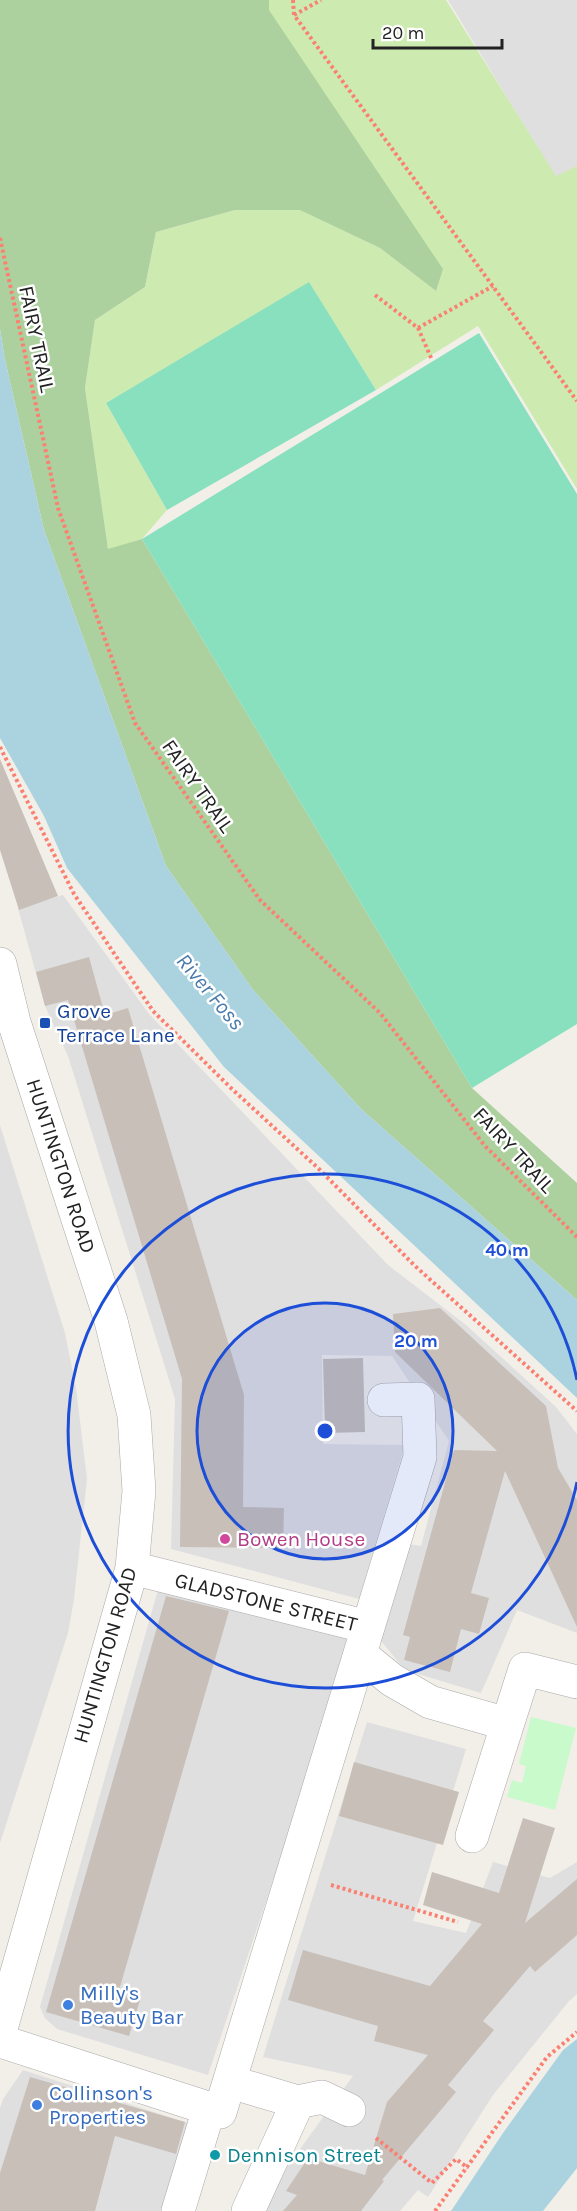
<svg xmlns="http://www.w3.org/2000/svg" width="577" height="2211" viewBox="0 0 577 2211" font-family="Karla,sans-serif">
<rect width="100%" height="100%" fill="#f2efe9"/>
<path fill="#e0dfdf" d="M448,0H577V213L555,177Z
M63,895L149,1014L388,1265L466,1325L556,1407L577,1434V1633L517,1610L481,1693L405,1670L381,1641L408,1544L421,1546L449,1441L392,1356L322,1355L323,1444L405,1445L359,1599L171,1549L175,1399L68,1056L45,1006L18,908Z
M0,1125L65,1333L76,1388L87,1479L74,1599L68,1633L0,1843Z
M161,1579L356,1632L208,2075L57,2029L45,2018L40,2007Z
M367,1722L466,1749L413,1921L466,1933L493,1862L550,1878L577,1862V1994L569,2001L493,2095L428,2197L418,2190L400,2211H255L353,2076L263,2057Z
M23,2070L191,2124L161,2211H0V2108L3,2099Z"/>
<path fill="#cdebb0" d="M269,0H446L556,176L577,166V489L478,326L376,390L309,283L106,403L167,510L142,539L108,550L85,388L95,320L145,287L156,232L235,210H301L380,248L436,291L269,10Z"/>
<path fill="#add19e" d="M0,0H269V10L443,269L436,291L380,248L300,210H235L156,232L145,287L95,320L85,388L108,549L142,539L472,1088L577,1183V1300L361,1109L253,990L166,866L44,530L5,360L0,329Z"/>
<path fill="#c8facc" d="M531,1717L576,1728L555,1810L507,1797L512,1780L522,1783L526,1766L519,1764Z"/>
<path fill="#88e0be" d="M309,282L376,390L167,510L106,403Z
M479,333L577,494V1024L472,1088L142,539Z"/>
<path fill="#aad3df" d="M0,329L5,360L44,530L166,866L253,990L361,1109L577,1300V1398L224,1067L67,868L44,816L0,738Z
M577,2039V2168L543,2211H451L503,2133L563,2050Z"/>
<path fill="#c7bfb8" d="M0,759L58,896L19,910L0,850Z
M89,957L105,1015L128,1008L244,1395L243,1507L284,1508L283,1548L180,1547L182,1379L68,1000L45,1006L36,972Z
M440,1308L546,1406L558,1468L577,1500V1627L505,1471L471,1593L489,1598L479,1634L461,1629L450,1672L404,1660L410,1637L403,1635L454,1450L497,1451L395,1352L393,1314Z
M363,1358L365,1432L325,1433L323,1359Z
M166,1596L229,1611L118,1994L140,2000L129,2036L46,2012Z
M354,1762L459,1792L443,1845L339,1816Z
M523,1818L555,1828L525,1923L577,1879V1935L535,1972L530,1966L483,2021L494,2030L448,2085L456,2092L382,2180L384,2181L361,2211H283L297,2195L286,2191L308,2158L365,2175L387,2102L428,2055L374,2041L378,2026L288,2000L303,1950L430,1986L482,1924L423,1905L432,1872L499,1893Z
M30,2077L185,2122L176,2154L115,2136L95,2211H0V2173Z"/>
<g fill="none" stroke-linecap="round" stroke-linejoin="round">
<g stroke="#a9a9a9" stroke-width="34">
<path id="minor" d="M0,964L14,1022L111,1321L134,1415L139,1491L132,1568L0,2032
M132,1568L368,1627
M360,1654L392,1680L430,1702L507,1724
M472,1836L525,1669L577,1682
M0,2041L220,2112L420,1457L418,1399L384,1400
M230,2082L298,2102L248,2211
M298,2102L322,2097L349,2110
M178,2211L209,2109"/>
</g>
<path stroke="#fa8072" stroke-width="4" stroke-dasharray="3 3" stroke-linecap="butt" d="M293,0L294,15L577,401
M294,15L321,0
M0,238L58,508L135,723L260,900L380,1013L485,1146L577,1237
M375,295L418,328L432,360
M418,328L493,286
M0,747L74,894L153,1011L232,1089L319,1169L415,1266L577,1411
M331,1885L458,1922
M376,2138L432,2183L456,2159L468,2168
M435,2211L547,2057L577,2032"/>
<use href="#minor" stroke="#fff" stroke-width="33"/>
</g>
<circle cx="325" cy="1431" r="128" fill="#1d4ed8" fill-opacity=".12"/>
<g fill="none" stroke="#1d4ed8" stroke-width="3">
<circle cx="325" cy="1431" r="128"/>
<path d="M577 1482A257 257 0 1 1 577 1380"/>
</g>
<rect fill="#1a4fb4" stroke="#fff" stroke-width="2" x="39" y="1017" width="12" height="12" rx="3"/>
<circle fill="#d1479c" stroke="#fff" stroke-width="2" cx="225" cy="1539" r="6"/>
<g fill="#3f7fe0" stroke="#fff" stroke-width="2">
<circle cx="68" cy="2005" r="6"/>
<circle cx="37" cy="2105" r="6"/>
</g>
<circle fill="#0f9aa8" stroke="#fff" stroke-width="2" cx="215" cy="2155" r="6"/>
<g text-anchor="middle" stroke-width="5" stroke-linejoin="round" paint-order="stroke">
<g font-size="21" fill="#222" stroke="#fff">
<text transform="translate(37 339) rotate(78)" y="7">FAIRY TRAIL</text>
<text transform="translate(198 786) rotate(55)" y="7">FAIRY TRAIL</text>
<text transform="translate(514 1150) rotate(47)" y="7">FAIRY TRAIL</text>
<text transform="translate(61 1166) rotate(72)" y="7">HUNTINGTON ROAD</text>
<text transform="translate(266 1602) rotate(14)" y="7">GLADSTONE STREET</text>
<text transform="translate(105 1655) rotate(-74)" y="7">HUNTINGTON ROAD</text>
</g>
<g font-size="21" fill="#164399" stroke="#fff" text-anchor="start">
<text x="57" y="1018">Grove<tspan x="57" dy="24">Terrace Lane</tspan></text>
</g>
<g font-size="21" fill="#b23c85" stroke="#fff" text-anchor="start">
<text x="237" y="1546">Bowen House</text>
</g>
<g font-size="21" fill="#366cbe" stroke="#fff" text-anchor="start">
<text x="80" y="2000">Milly's<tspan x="80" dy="24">Beauty Bar</tspan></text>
<text x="49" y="2100">Collinson's<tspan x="49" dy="24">Properties</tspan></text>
</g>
<g font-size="21" fill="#0d838f" stroke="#fff" text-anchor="start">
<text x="227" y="2162">Dennison Street</text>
</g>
<g font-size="22" font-style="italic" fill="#4a7aab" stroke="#fff">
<text transform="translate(211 991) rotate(50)" y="8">River Foss</text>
</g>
</g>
<circle cx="325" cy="1431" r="9" fill="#1d4ed8" stroke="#fff" stroke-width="3"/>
<g font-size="18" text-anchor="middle" font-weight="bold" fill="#1d4ed8" stroke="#fff" stroke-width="5" stroke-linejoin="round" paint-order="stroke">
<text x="507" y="1256">40 m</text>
<text x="416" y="1347">20 m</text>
</g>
<path d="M373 39v9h129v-9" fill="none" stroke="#222222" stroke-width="3"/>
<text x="382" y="39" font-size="18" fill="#222222" stroke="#ffffff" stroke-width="4.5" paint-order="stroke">20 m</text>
</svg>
